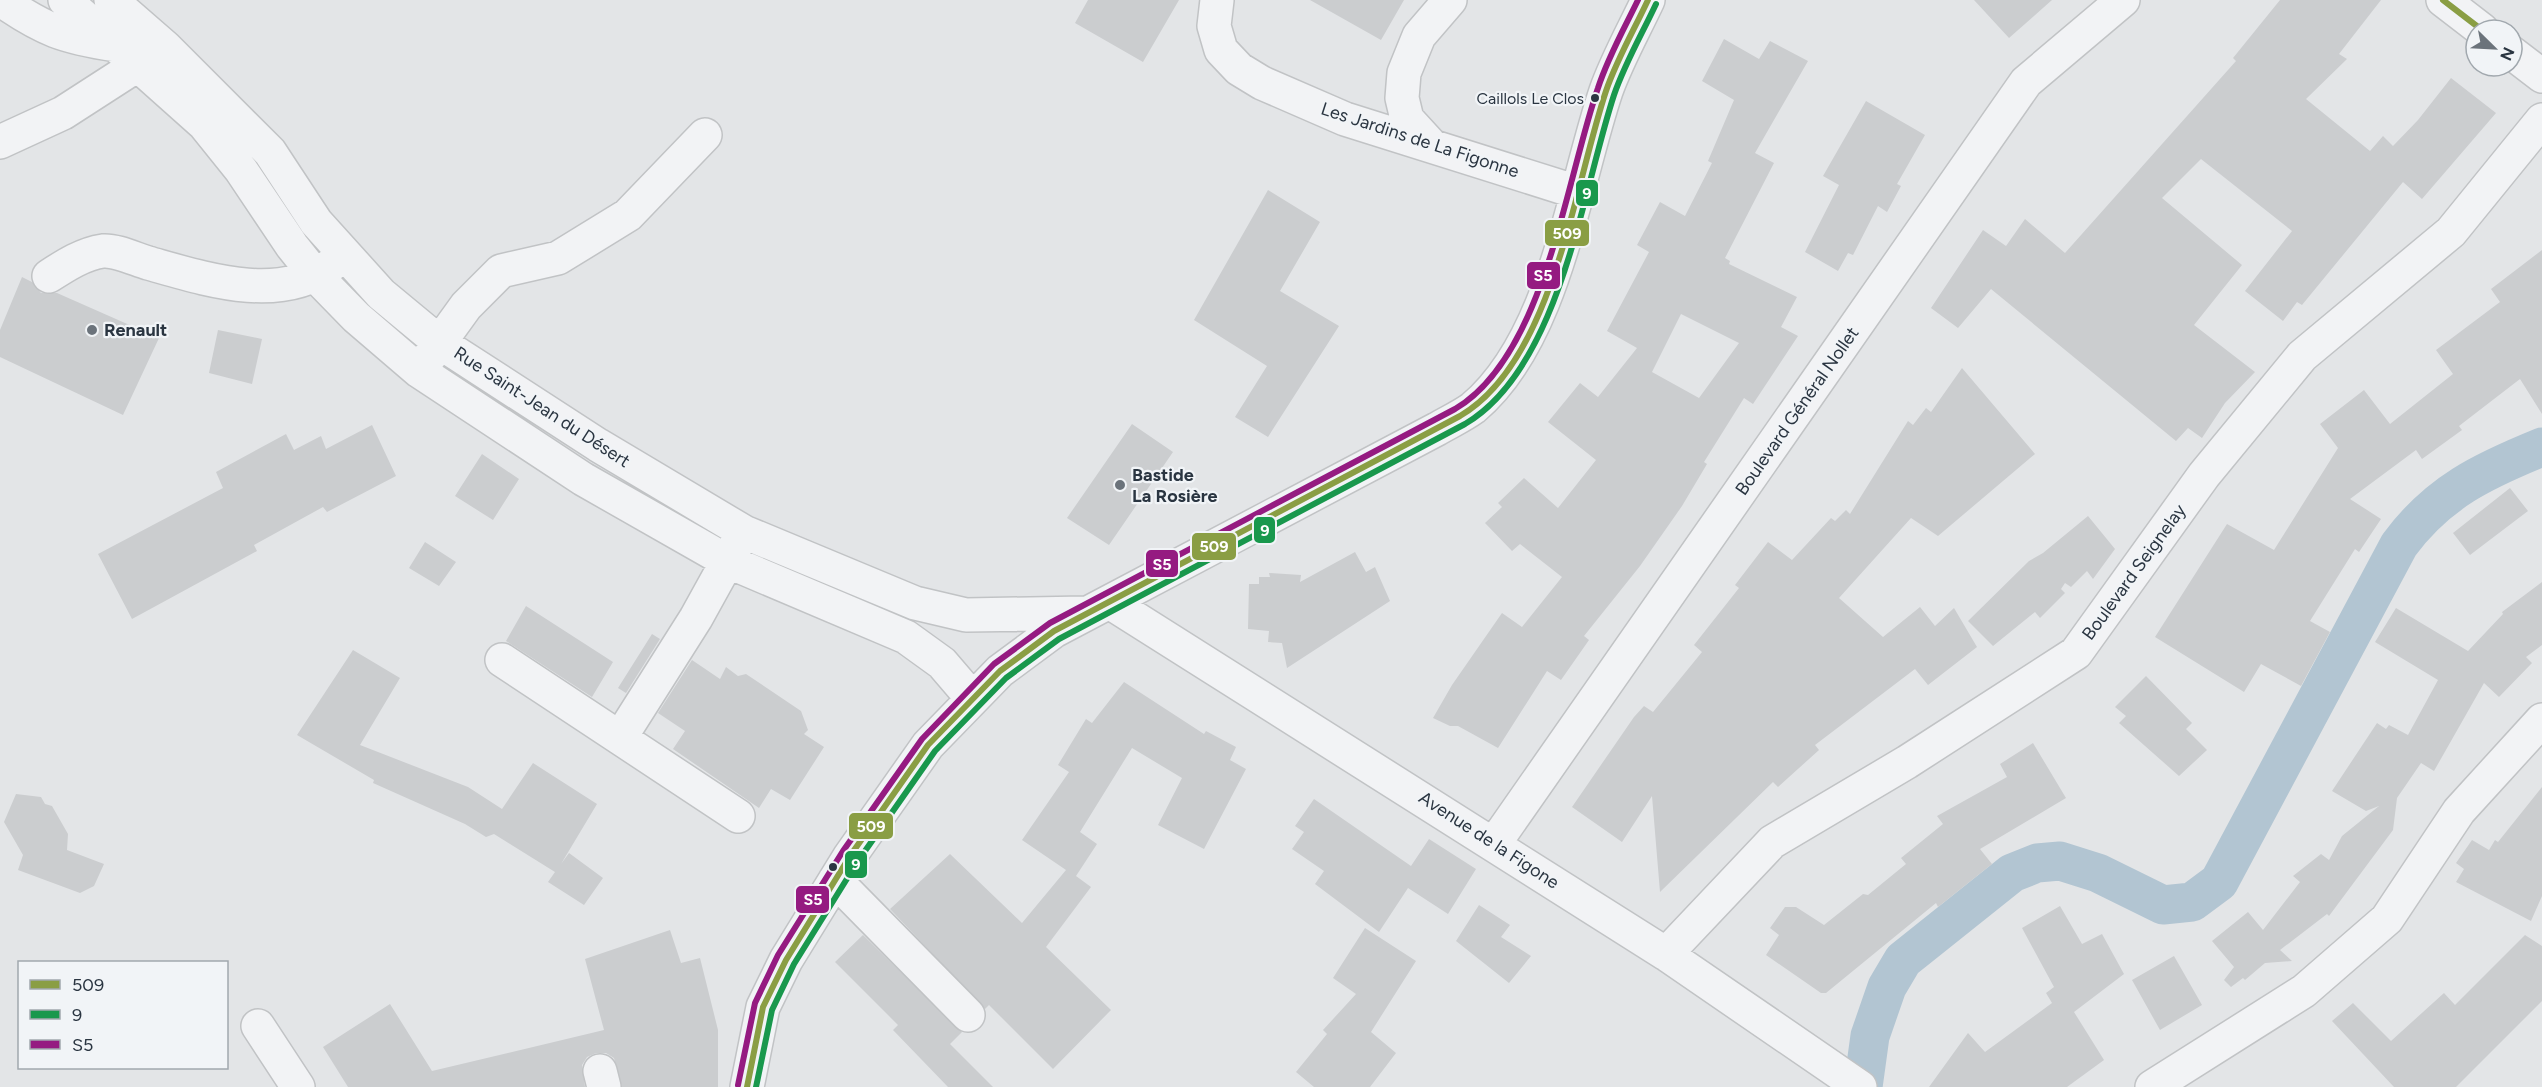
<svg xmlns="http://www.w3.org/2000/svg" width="2542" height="1087" viewBox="0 0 2542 1087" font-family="Figtree,sans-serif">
<rect width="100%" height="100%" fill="#e3e5e7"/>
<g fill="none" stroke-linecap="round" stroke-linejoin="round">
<path stroke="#b2c5d2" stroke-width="39" d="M1863,1087L1870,1036L1887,987L1903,960L2012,873L2037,863L2060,861L2098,873L2163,905L2192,902L2219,882L2399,545C2438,492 2483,471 2542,447"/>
</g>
<path fill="#cbcdcf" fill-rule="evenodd" d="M1088,0H1179L1143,62L1075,23Z
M1310,0H1404L1381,40Z
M1974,0H2052L2009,38Z
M2280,0H2381L2339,54L2347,59L2306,99L2370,151L2383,136L2393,146L2418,120L2451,78L2496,113L2422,199L2403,182L2302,305L2297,302L2283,321L2245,291L2292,231L2201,159L2162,198L2242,265L2194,325L2255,372L2225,403L2202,438L2188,428L2176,441L1991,289L1958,328L1931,308L1983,230L2006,246L2025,219L2065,253L2236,61L2233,58Z
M1724,39L1759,59L1770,41L1808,61L1755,153L1774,163L1725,258L1730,261L1729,264L1797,297L1781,327L1798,336L1753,404L1744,398L1704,462L1707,464L1682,506L1640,566L1584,636L1589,640L1561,680L1547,671L1498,748L1458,726H1450L1433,718L1452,685L1502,613L1522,627L1562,577L1520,544L1512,551L1485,523L1502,507L1498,503L1524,478L1558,508L1596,460L1548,422L1580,383L1598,397L1637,348L1607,331L1649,252L1637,245L1660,202L1685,216L1712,163L1708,161L1734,100L1702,81ZM1681,314L1739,343L1699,398L1652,372Z
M1866,101L1925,135L1897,184L1901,186L1887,212L1878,206L1853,255L1848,253L1838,271L1805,252L1839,185L1823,176Z
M1268,190L1320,222L1280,291L1339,326L1268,437L1235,417L1267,366L1194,320Z
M2542,250V414L2520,379L2459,426L2462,430L2422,459L2416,450L2350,499L2381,519L2359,552L2355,549L2310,621L2330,632L2301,686L2261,664L2244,692L2155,637L2227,524L2274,550L2338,448L2320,424L2364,390L2390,424L2453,374L2436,350L2500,302L2491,289Z
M22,277L32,282L41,293H57L159,338L123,415L0,357V330Z
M218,330L262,339L252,384L209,373Z
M1962,368L2035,454L1938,536L1911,518L1839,598L1883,637L1920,607L1935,626L1954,608L1977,647L1928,685L1915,669L1815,745L1819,750L1778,787L1773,782L1660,892L1652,796L1622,842L1572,807L1634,717L1644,706L1653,712L1702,652L1694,645L1739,588L1735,585L1768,542L1792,560L1831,518L1835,521L1846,510L1850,514L1908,421L1913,425L1926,408L1931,412Z
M1132,424L1173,452L1109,545L1067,518Z
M372,425L396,476L327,512L323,507L254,545L257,551L132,619L98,554L223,488L216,472L286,434L294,450L321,436L326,449Z
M482,454L519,479L493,520L455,496Z
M2510,488L2528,511L2470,555L2453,533Z
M2088,516L2115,549L2093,579L2087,571L2071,587L2065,583L2061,589L2065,593L2040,618L2035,612L1993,646L1968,621L2029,561L2043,553Z
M425,542L456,562L439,586L409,568Z
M1355,552L1366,572L1375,567L1390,601L1287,668L1282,643L1268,642L1269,631L1248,629L1249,584H1259V577H1270L1269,573L1301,575L1300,582Z
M2542,582V645L2526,657L2532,663L2499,697L2484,683L2434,771L2421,763L2397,798L2393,830L2329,916L2327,914L2280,950L2292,961L2265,963L2245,980L2243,978L2231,987L2224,980L2234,967L2212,941L2248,912L2263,930L2300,882L2293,876L2321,854L2329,860L2342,836L2379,806L2366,811L2332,791L2377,723L2386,729L2389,725L2408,735L2438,680L2375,642L2396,608L2468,651L2503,614L2502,612Z
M526,606L613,662L592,697L506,641Z
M652,634L660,639L626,693L618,688Z
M353,650L400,678L360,745L468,787L502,809L533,763L597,804L561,864L569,853L603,878L584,905L548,882L555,872L494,834L486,837L465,824L373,783L374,780L297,735Z
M692,660L720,679L726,667L738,676L746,674L801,711L808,730L804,734L824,747L790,800L771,789L759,808L673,749L685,731L658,713Z
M2146,676L2192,723L2186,729L2207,750L2179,776L2119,723L2126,716L2115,707Z
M1124,682L1204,734L1206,731L1236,747L1230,760L1246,769L1204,849L1158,825L1182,778L1132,748L1080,832L1097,844L1076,876L1091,887L1046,947L1111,1010L1053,1069L989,1005L985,1009L890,909L950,854L1022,923L1066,870L1022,840L1069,772L1058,765L1086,719L1092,723Z
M2033,743L2066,798L1980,849L1992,864L1938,907L1936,903L1826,993H1821L1766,955L1779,935L1770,928L1785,907H1796L1824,925L1863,894L1868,895L1906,864L1901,858L1943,824L1937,816L2007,777L2000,764Z
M2542,787V896L2531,921L2456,882L2464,869L2456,863L2472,840L2489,850L2495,840L2498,842Z
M16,794L41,797L45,804L52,806L68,834L67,850L104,864L94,886L80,893L18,870L23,855L4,822Z
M1314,799L1411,866L1429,839L1476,869L1448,914L1408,888L1379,932L1315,884L1324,871L1292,849L1304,832L1295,826Z
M1479,905L1510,925L1501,937L1531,956L1509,983L1456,941Z
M2060,906L2082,944L2102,934L2124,974L2074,1012L2104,1060L2067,1087H1929L1968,1033L1985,1052L2052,1003L2046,993L2054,987L2022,928Z
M1365,928L1416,961L1371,1032L1396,1053L1370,1087H1314L1296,1072L1327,1034L1323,1030L1356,994L1333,978Z
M670,930L681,963L700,958L718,1030V1087H622L614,1058L606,1053H596L587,1057L582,1065L585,1087H348L323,1047L390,1004L432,1071L604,1030L585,959Z
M863,935L962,1032L950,1044L993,1087H948L893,1030L898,1025L835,962Z
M2525,935L2542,946V1001L2456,1087H2394L2332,1021L2353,1003L2391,1041L2444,993L2455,1005Z
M2174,956L2202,1005L2160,1030L2132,980Z"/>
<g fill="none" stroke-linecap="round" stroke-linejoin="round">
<g stroke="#c1c3c5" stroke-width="36">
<path id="minor" d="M1,0C44,30 64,37 116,45
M65,0L204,124L241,170L292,246L316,276L356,317L419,371L583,479L727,561L906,637L942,663L972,698
M111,0L165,47L270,152L316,222L381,294L439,342L598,445L744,532L915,603L966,615L1085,613
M1217,0L1214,26L1221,50L1239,69L1262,83L1345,119L1577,192
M2443,0L2482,30
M2512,53L2542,76
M0,142L63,113L156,53
M1429,143L1407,119L1402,98L1404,73L1419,36L1450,0
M49,276C66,265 83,254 103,251C116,250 135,259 148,263C205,279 279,304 331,265
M427,360L466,306L501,271L558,258L628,215L705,135
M1111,603L1666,954L1860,1087
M502,660L738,816
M620,738L696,618L738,542
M1494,844L2026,82L2123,0
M835,880L968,1015
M1666,954L1772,842L1907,762L2076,653L2204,475L2302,356L2451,232L2542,120
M258,1026L298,1087
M600,1071L604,1087
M747,1087L763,1007L786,960L850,856L928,745L1000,671L1054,631L1437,429C1449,422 1462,416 1473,408C1555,339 1573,189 1606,91C1617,60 1634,30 1648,0
M2152,1087L2304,991L2387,919L2459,811L2542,720"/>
</g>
<use href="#minor" stroke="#f2f3f5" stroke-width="33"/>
<g stroke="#f1f4f7" stroke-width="10">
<path id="bus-1" d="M2443,0L2482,30
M747,1087L763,1007L786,960L850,856L928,745L1000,671L1054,631L1460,416C1553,362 1574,186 1606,91C1617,59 1634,30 1648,0"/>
</g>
<g stroke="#f1f4f7" stroke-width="10">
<path id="bus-2" d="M756,1087L772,1010L794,964L858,861L935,751L1006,678L1059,639L1465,424C1560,368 1582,192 1614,95C1625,63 1642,34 1656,4"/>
</g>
<g stroke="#f1f4f7" stroke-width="10">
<path id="bus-3" d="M738,1085L755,1003L778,955L843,851L922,739L994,664L1050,623L1455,409C1545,356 1566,179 1598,88C1608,57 1624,29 1638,0"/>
</g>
<use href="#bus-1" stroke="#8a9e44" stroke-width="6"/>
<use href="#bus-2" stroke="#19984d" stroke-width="6"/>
<use href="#bus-3" stroke="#951b81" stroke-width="6"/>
</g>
<g fill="#2a3541" stroke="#f1f4f7" stroke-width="2">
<circle cx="1595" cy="98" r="5"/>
<circle cx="833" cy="867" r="5"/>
</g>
<g fill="#6b737b" stroke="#f1f4f7" stroke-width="2">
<circle cx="92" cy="330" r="6"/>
<circle cx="1120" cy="485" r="6"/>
</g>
<g text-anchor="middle" stroke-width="4.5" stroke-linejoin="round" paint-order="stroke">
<g font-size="16" fill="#2a3541" stroke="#f1f4f7" text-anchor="end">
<text x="1584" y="104">Caillols Le Clos</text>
</g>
<g font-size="18" fill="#2a3541" stroke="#f1f4f7">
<text transform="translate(1420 140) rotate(18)" y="6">Les Jardins de La Figonne</text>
<text transform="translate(542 407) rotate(33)" y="6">Rue Saint-Jean du Désert</text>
<text transform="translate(1797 411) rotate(-55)" y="6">Boulevard Général Nollet</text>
<text transform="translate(2134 572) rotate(-54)" y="6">Boulevard Seignelay</text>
<text transform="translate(1489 840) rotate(33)" y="6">Avenue de la Figone</text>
</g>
<g font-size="18" font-weight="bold" fill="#2a3541" stroke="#f1f4f7" text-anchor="start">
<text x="104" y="336">Renault</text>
<text x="1132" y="481">Bastide<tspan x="1132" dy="21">La Rosière</tspan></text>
</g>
</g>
<g stroke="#f1f4f7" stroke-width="2">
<rect x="1575" y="179" width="24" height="28" rx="6" fill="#19984d"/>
<rect x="1544" y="219" width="46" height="28" rx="6" fill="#8a9e44"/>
<rect x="1526" y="261" width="35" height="29" rx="6" fill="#951b81"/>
<rect x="1253" y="516" width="23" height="28" rx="6" fill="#19984d"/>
<rect x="1191" y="532" width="46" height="29" rx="6" fill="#8a9e44"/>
<rect x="1145" y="549" width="34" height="29" rx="6" fill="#951b81"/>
<rect x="848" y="812" width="46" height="28" rx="6" fill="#8a9e44"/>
<rect x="844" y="850" width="24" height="29" rx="6" fill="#19984d"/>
<rect x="795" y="885" width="35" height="29" rx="6" fill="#951b81"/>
</g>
<g font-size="16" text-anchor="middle" font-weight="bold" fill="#fff">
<text x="1587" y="199">9</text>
<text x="1567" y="239">509</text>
<text x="1543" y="281">S5</text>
<text x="1265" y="536">9</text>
<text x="1214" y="552">509</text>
<text x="1162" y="570">S5</text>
<text x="871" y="832">509</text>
<text x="856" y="870">9</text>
<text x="813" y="905">S5</text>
</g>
<rect x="18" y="961" width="210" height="108" fill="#f1f4f7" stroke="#a1a8ae" stroke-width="1.5"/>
<rect x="30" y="980" width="30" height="9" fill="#8a9e44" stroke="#a1a8ae" stroke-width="1.5"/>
<text x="72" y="991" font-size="18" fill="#2a3541">509</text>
<rect x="30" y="1010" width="30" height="9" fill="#19984d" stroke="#a1a8ae" stroke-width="1.5"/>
<text x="72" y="1021" font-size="18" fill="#2a3541">9</text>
<rect x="30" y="1040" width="30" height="9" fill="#951b81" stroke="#a1a8ae" stroke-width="1.5"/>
<text x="72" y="1051" font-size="18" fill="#2a3541">S5</text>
<g transform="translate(2494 48) rotate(114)"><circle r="28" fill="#f1f4f7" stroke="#a1a8ae" stroke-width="1.5"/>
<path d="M0-4.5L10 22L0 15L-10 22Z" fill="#6b737b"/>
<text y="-9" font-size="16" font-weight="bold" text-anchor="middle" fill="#2a3541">N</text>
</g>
</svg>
